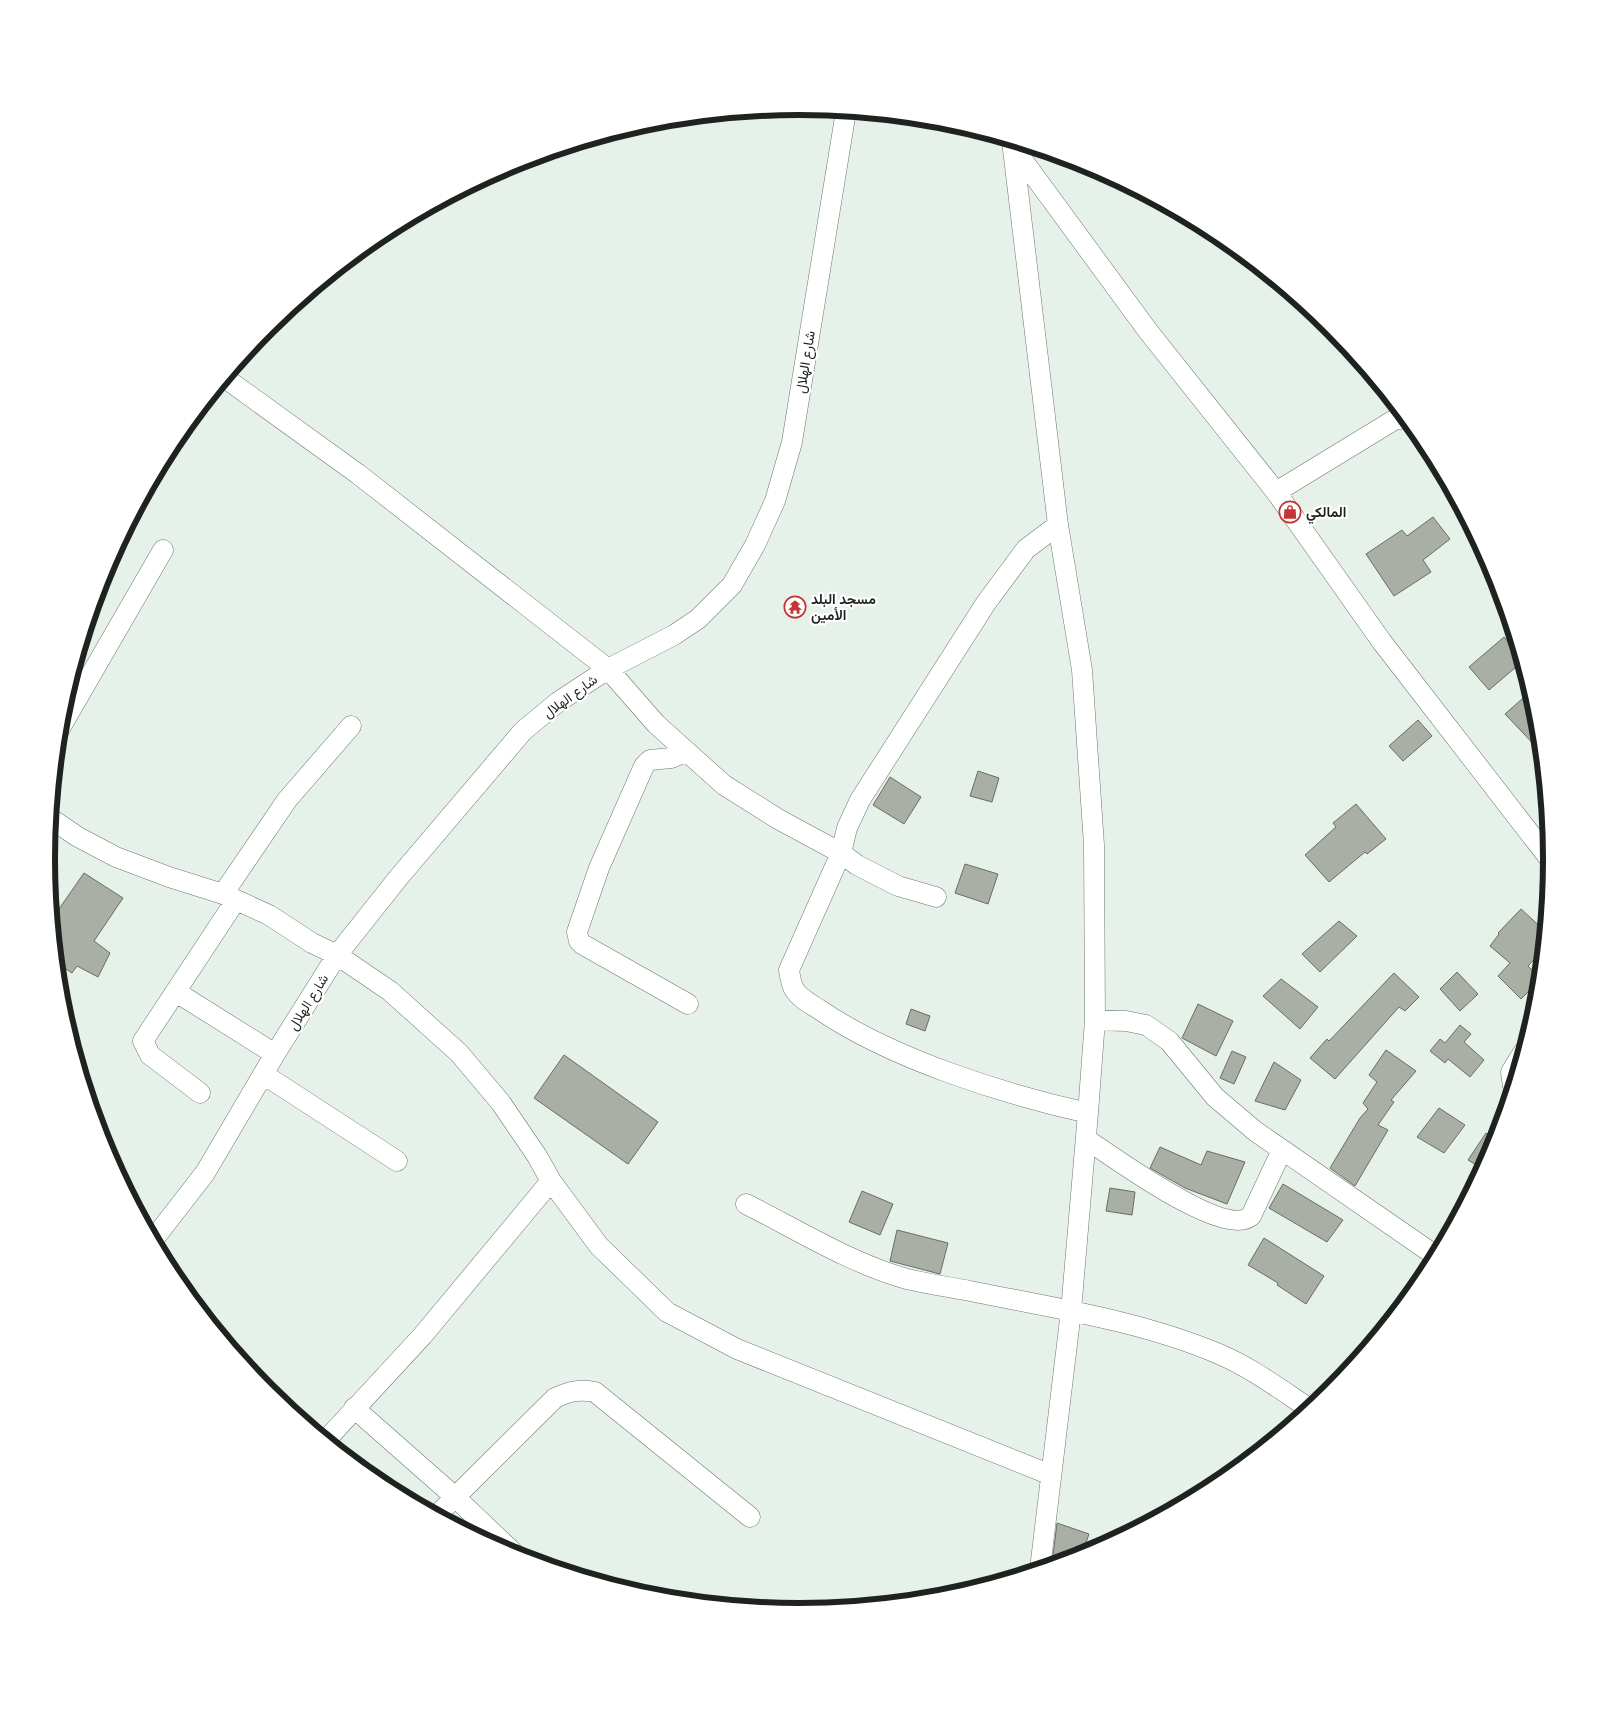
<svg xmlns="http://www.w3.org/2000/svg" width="1598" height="1719" viewBox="0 0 1598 1719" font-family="Overpass,Vazirmatn,sans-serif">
<rect width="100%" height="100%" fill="#e5f1e9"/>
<path fill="#a9afa5" stroke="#696e65" d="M1433,517L1450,539L1423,560L1431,572L1394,596L1366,554L1402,530L1407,536Z
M1504,637L1520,656L1522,662L1489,690L1469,667Z
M1531,691L1537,713L1541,752L1505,714Z
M1418,720L1432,736L1403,761L1389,746Z
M978,771L999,778L992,802L970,796Z
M890,777L921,797L904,824L873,805Z
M1356,804L1386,839L1367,854L1365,852L1329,882L1305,855L1336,827L1333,823Z
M965,864L998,874L988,904L955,893Z
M84,873L123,898L94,941L110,953L98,977L77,966L72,973L56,962L52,919Z
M1521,909L1545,931L1543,950L1528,966L1540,978V980L1521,999L1498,976L1510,963L1490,946L1499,934L1498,933Z
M1339,921L1357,936L1320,972L1302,954Z
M1457,972L1478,994L1460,1011L1440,989Z
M1394,973L1419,997L1405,1011L1399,1007L1335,1079L1310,1058L1327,1039L1329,1041Z
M1281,979L1318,1007L1300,1029L1263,996Z
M1198,1004L1233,1021L1216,1056L1182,1038Z
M911,1009L930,1016L925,1031L906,1024Z
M1460,1025L1471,1034L1464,1042L1484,1060L1470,1077L1448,1059L1445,1063L1430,1051L1440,1039L1445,1043Z
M1386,1050L1416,1071L1391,1100L1394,1102L1378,1125L1388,1130L1355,1186L1330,1168L1360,1118L1368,1109L1363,1103L1377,1082L1369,1075Z
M1232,1051L1246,1057L1234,1084L1220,1078Z
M564,1055L658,1122L628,1164L534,1098Z
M1274,1062L1301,1080L1285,1110L1255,1101Z
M1439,1108L1465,1125L1444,1153L1417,1137Z
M1486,1133L1497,1140L1483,1169L1468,1160Z
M1160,1147L1201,1165L1207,1151L1245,1162L1227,1204L1185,1188L1150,1168Z
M1283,1184L1343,1220L1327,1242L1269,1208Z
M1110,1188L1135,1192L1132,1215L1106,1211Z
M862,1191L893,1204L880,1235L849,1222Z
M897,1230L948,1243L940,1274L890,1261Z
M1264,1238L1324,1276L1306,1304L1277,1285L1278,1283L1248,1265Z
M1057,1523L1089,1534L1081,1557L1067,1561L1053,1556Z"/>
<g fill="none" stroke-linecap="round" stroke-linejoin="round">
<g stroke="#6d7771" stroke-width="21">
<path id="minor" d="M1012,141L1058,525L1082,670L1094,845L1095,1020L1088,1113L1071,1311L1040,1569
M1013,147L1148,331L1276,492L1382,642L1552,862
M225,378L358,474L608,669L656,724L724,785L778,819L841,853L857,865L898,886L936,897
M1276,492L1394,420L1406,418
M1058,525L1026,549L986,603L860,800L847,828L841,853L789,970C790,976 791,984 794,989C799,998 811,1004 820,1010C892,1059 1003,1094 1088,1113
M59,730L163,550
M686,752L671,758L650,760L644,766L599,868L577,932L579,941L582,944L688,1004
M50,818L78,837L116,857L169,877L223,894L269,915L312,943L337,955L390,991L459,1053L501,1103L537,1156L551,1181L599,1246L667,1312L737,1349L1051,1475
M223,894L287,800L351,726
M176,992L275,1054
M1095,1020L1126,1021L1146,1025L1169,1041L1215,1097L1255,1131L1436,1256
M263,1074L397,1161
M1513,1086L1511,1072L1524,1051
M200,1093L150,1055L143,1041L236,900
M1086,1139C1112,1156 1224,1239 1251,1216L1281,1152
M746,1204C796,1229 852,1264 907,1279C928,1284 949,1287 970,1291C1054,1308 1141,1321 1219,1354C1252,1368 1281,1390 1310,1409
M153,1240L205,1173L275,1054L337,955L399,877L523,731L558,702L608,669L674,635L698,619L732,585L755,545L775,501L792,442L846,111
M354,1408L454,1496L518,1557
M326,1440L423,1335L551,1181
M437,1515L555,1398C570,1391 579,1389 595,1392L750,1517"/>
</g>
<use href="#minor" stroke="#fff" stroke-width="20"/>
</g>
<defs>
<g id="shop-ring" transform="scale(1.125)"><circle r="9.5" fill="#fff" stroke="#c43535" stroke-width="1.5"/><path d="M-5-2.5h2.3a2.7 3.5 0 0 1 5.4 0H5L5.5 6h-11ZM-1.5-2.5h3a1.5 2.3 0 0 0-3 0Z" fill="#c43535"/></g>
<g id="temple-ring" transform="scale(1.125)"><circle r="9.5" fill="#fff" stroke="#c43535" stroke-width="1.5"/><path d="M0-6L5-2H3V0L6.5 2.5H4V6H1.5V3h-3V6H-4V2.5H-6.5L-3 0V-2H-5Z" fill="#c43535"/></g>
</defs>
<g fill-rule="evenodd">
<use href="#shop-ring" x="1290" y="512"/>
<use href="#temple-ring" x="795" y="607"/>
</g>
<g text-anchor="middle" stroke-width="4.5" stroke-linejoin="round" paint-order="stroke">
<g font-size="14" fill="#1e2320" stroke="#fff">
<text transform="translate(805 362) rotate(-81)" y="5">شارع الهلال</text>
<text transform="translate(570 696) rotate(-36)" y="5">شارع الهلال</text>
<text transform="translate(308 1002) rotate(-58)" y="5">شارع الهلال</text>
</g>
<g font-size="14" font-weight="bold" fill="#1e2320" stroke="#fff" text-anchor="start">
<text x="1306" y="517">المالكي</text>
<text x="811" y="604">مسجد البلد<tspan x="811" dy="16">الأمين</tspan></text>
</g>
</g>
<path d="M0 0H1598V1719H0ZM55 859a744 744 0 1 1 1488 0a744 744 0 1 1-1488 0Z" fill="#fff" fill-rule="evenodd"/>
<path fill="none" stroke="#1e2320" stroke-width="6" d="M55 859a744 744 0 1 1 1488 0a744 744 0 1 1-1488 0Z"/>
</svg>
